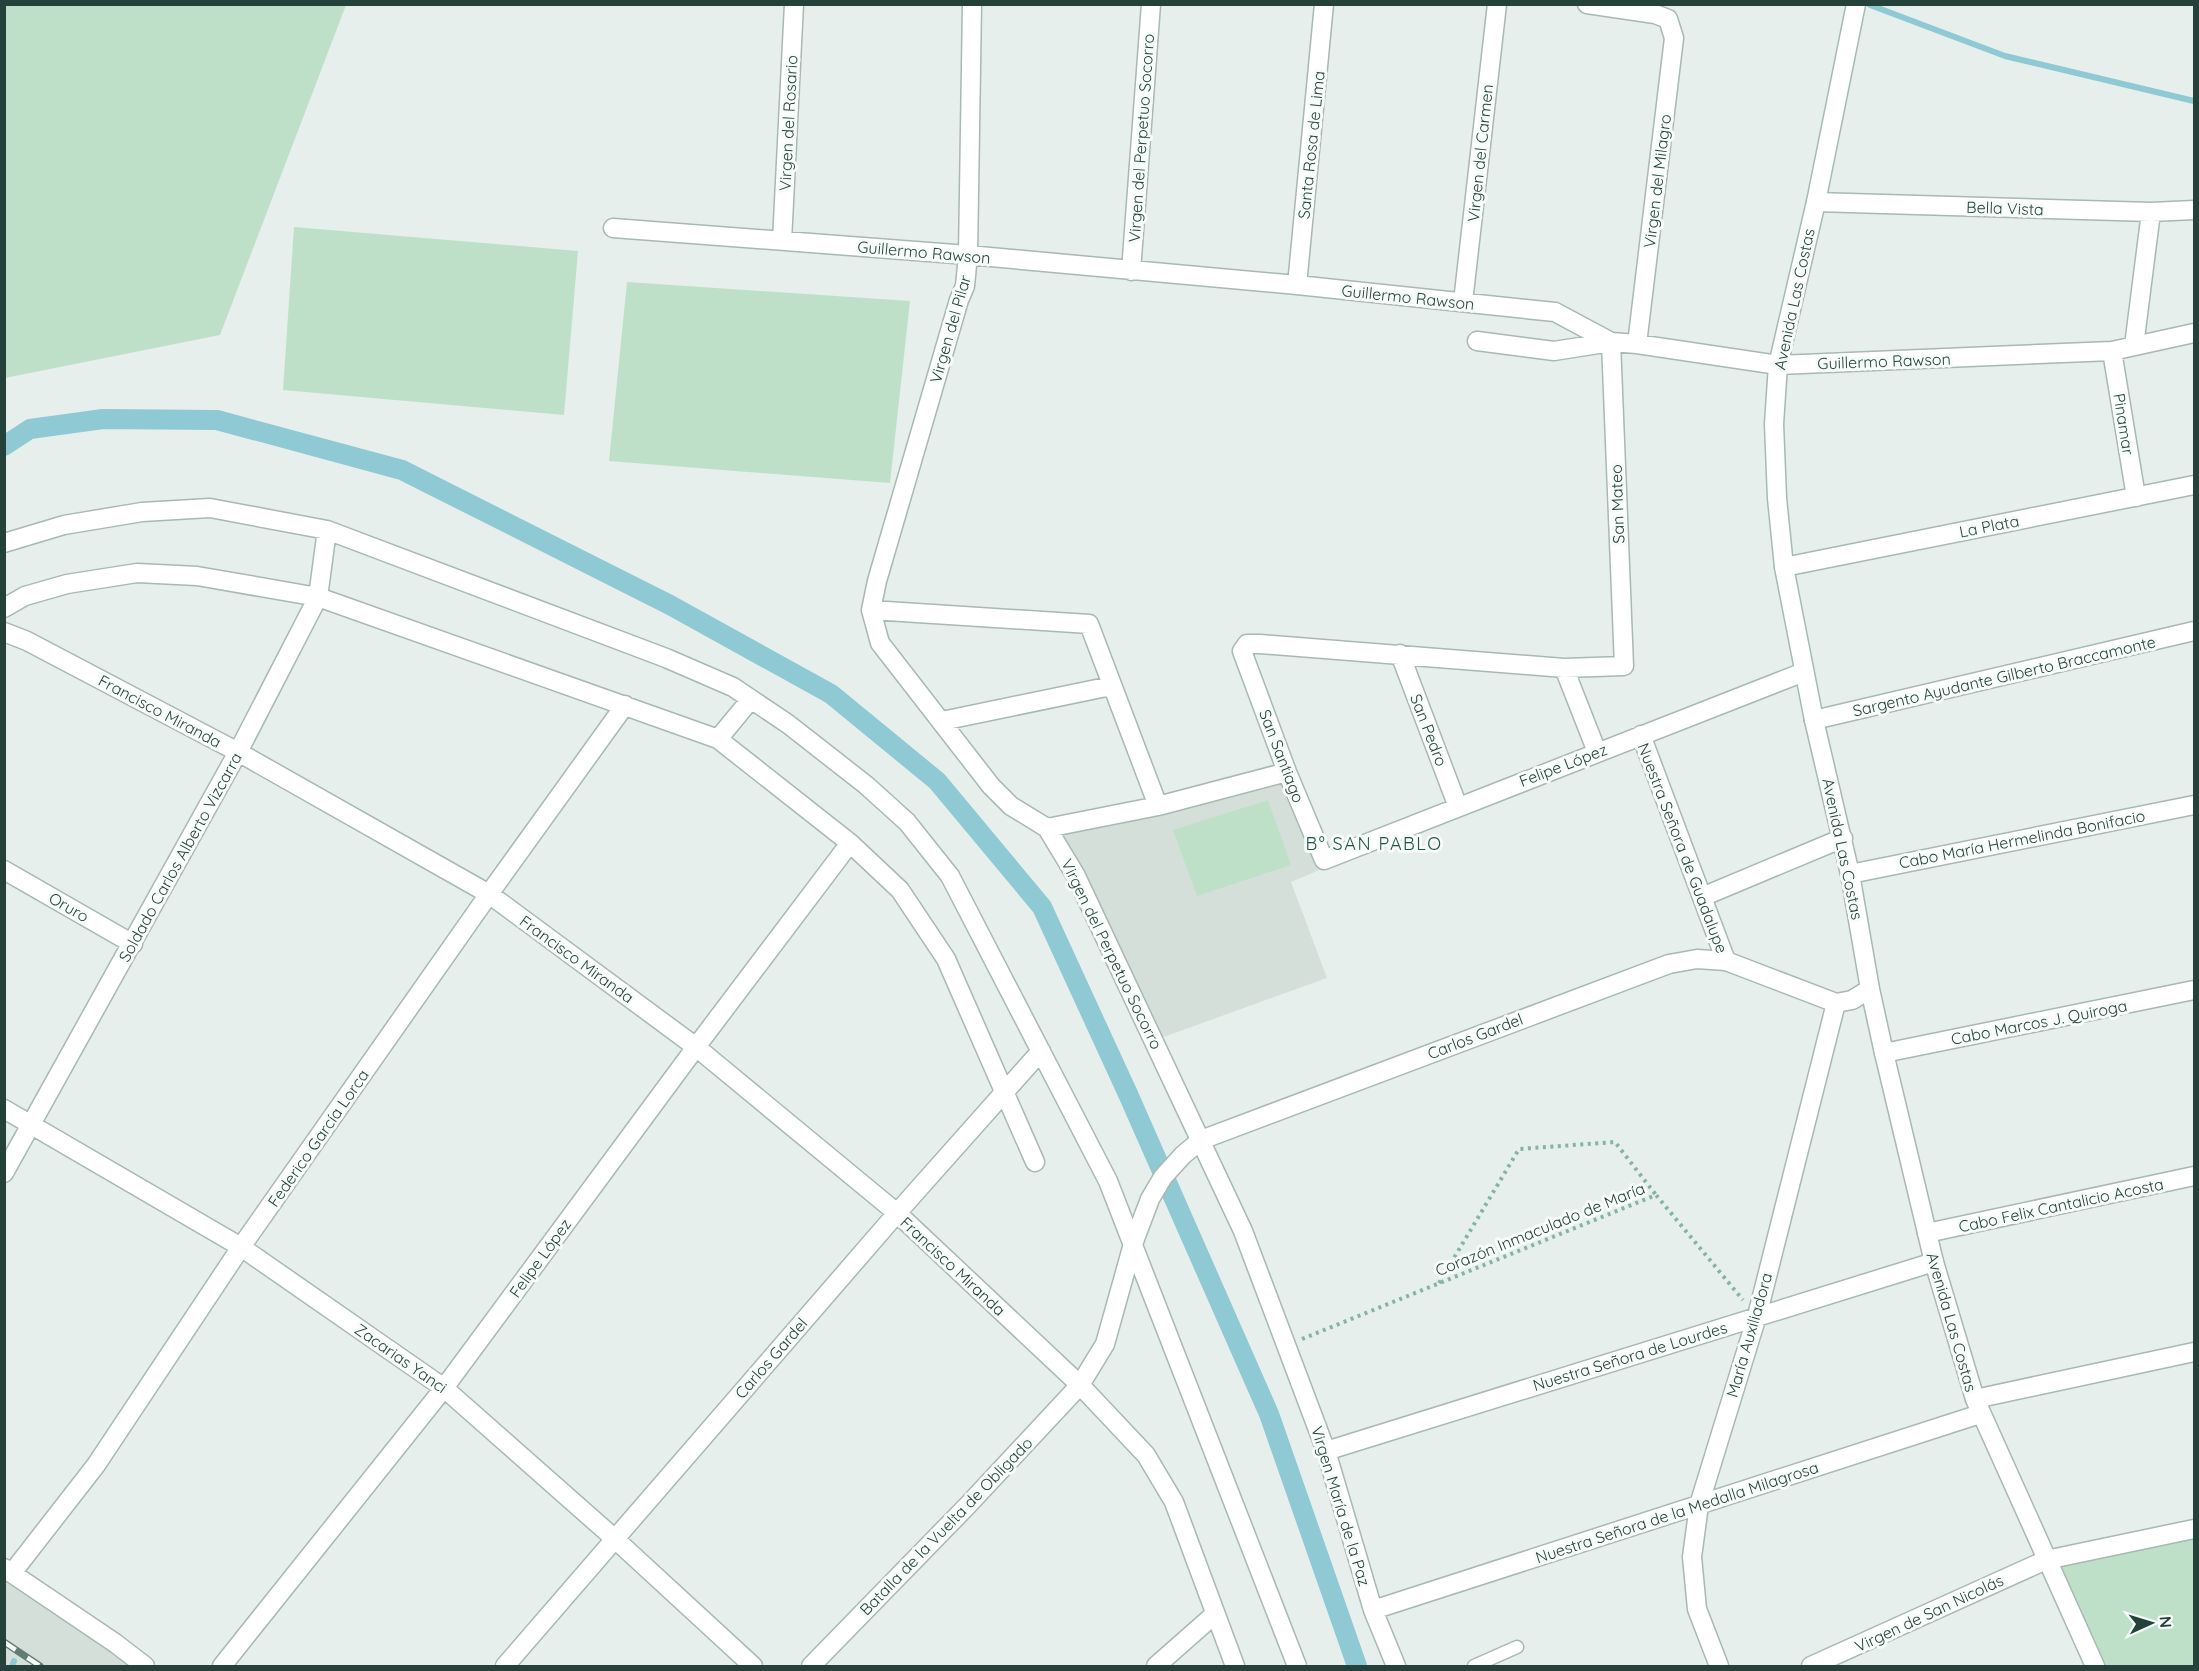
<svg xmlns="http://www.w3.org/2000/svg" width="2199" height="1671" viewBox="0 0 2199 1671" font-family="Quicksand,sans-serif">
<rect width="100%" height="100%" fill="#e6efeb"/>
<path fill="#d4dfda" d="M1283,777L1324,868L1291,882L1327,978L1158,1039L1056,835Z
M4,1579L81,1627L133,1666H5Z"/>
<path fill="#bfe0c8" d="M5,4L346,5L220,335L5,378Z
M294,227L578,251L564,415L283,390Z
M627,282L910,301L890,483L609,461Z
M1268,800L1291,865L1197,896L1173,830Z
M2194,1529V1666H2094L2046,1560Z"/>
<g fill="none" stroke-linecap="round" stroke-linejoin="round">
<path stroke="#8ec9d4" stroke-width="6" d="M1870,5L2005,56L2194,101
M12,1666L14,1661"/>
<path stroke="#8ec9d4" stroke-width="20" d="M4,446L30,429L103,419L217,420L402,470L670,605L831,694L937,781L1042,907L1128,1094L1269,1414L1357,1666"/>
<g stroke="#a8b8b2" stroke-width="15">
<path id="service" d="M1474,1666L1517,1647"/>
</g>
<g stroke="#a8b8b2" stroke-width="21">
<path id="minor" d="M972,4L968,255L965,286L959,300L877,581L871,610L880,643L991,786L1011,806L1047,828L1076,876L1243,1231L1326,1451L1373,1610L1396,1666
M1587,4L1655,14L1668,19L1674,38L1637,344
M1816,202L2151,212L2194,210
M613,228L968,255L1297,285L1535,310L1555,312L1611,342L1637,344L1778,365L2112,351L2194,333
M782,241L794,4
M1131,271L1151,4
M1297,285L1324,4
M1463,302L1497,4
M1477,341L1554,351L1611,342L1624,666L1564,668L1260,644H1247L1242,651L1287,772L1324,860L1804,672
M2134,346L2151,212
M2112,351L2136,497
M4,543L64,525L142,512L210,508L327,530L666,658L733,687L788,724L866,785L907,822L950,876L1108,1181L1297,1666
M4,608L25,596L67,584L137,573L197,576L318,597L718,739L850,843L900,890L946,959L1035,1162
M871,610L1089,624L1158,806
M4,632L27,641L238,752L489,894L696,1047L897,1213L1080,1385L1146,1455L1174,1502L1235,1666
M1400,654L1458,807
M1564,668L1597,752
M1814,720L2194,631
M942,721L1111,686
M1641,735L1726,961
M718,739L751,699
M1047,828L1158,806L1287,772
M4,870L133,944
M1850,874L2194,805
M1702,897L1843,838
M1884,1053L2194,990
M4,1109L241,1247L444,1388L615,1539L753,1666
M4,1173L238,752L318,597L327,530
M1927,1233L2194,1176
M1975,1399L2194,1352
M1326,1451L1934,1262
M4,1568L115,1643L145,1666
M12,1573L96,1465L241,1247L489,894L625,705
M1373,1610L1980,1414
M222,1666L444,1388L696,1047L850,843
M505,1666L897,1213L1041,1051
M1156,1666L1215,1614
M1719,1666L1697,1609L1692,1557L1699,1505L1757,1316L1836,1003
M1811,1666L2046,1560L2194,1529"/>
</g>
<g stroke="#a8b8b2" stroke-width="21">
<path id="tertiary" d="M1784,567L2194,485
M1814,720L1850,874L1870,989L1884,1053L1934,1262L1975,1399L2095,1666
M811,1666L968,1505L1080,1385L1105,1344L1133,1244L1150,1199L1163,1177L1183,1155L1201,1140L1669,964L1697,959L1726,961L1836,1003L1852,1000L1870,989"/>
</g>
<g stroke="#a4bbb3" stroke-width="21">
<path id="secondary" d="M1814,720L1784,567L1777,498L1774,424L1778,365L1816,202L1856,4"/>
</g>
<path stroke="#86b3a5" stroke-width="4" stroke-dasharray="3 4.5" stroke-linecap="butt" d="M1439,1283L1519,1149L1615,1142L1656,1195
M1302,1339L1656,1195L1743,1300"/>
<use href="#service" stroke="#fff" stroke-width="12"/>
<use href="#minor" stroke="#fff" stroke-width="18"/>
<use href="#tertiary" stroke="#fff" stroke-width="18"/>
<use href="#secondary" stroke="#fff" stroke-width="18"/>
<g stroke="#5f7d75" stroke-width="7">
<path id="rail" d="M4,1642L40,1666"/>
</g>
<use href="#rail" stroke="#f7fbf9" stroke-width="4.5" stroke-dasharray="14" stroke-linecap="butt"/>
</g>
<g text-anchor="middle" stroke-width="6" stroke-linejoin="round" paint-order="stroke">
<g font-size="16" fill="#24423a" stroke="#f7fbf9">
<text transform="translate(788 123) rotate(-87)" y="6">Virgen del Rosario</text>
<text transform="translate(1141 138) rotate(-86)" y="6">Virgen del Perpetuo Socorro</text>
<text transform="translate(1311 145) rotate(-84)" y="6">Santa Rosa de Lima</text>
<text transform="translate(1480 153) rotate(-84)" y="6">Virgen del Carmen</text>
<text transform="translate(1657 181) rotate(-83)" y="6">Virgen del Milagro</text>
<text transform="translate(2005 208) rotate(2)" y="6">Bella Vista</text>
<text transform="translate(924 252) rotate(5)" y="6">Guillermo Rawson</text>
<text transform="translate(1408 297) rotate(6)" y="6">Guillermo Rawson</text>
<text transform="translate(1794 299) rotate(-78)" y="6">Avenida Las Costas</text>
<text transform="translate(950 329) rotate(-74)" y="6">Virgen del Pilar</text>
<text transform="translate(1884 361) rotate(-2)" y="6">Guillermo Rawson</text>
<text transform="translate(2124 424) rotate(81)" y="6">Pinamar</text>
<text transform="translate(1617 504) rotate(-92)" y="6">San Mateo</text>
<text transform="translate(1989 526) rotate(-11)" y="6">La Plata</text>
<text transform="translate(2004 676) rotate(-13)" y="6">Sargento Ayudante Gilberto Braccamonte</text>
<text transform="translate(160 711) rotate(28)" y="6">Francisco Miranda</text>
<text transform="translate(1429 730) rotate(69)" y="6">San Pedro</text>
<text transform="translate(1282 756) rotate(69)" y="6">San Santiago</text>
<text transform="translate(1563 765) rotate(-21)" y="6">Felipe López</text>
<text transform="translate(2022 839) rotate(-11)" y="6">Cabo María Hermelinda Bonifacio</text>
<text transform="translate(1683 848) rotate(69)" y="6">Nuestra Señora de Guadalupe</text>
<text transform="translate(1843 849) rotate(78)" y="6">Avenida Las Costas</text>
<text transform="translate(180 857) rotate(-61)" y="6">Soldado Carlos Alberto Vizcarra</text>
<text transform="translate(69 907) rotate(30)" y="6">Oruro</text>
<text transform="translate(1112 954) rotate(64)" y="6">Virgen del Perpetuo Socorro</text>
<text transform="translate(577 959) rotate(36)" y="6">Francisco Miranda</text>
<text transform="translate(2039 1022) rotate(-11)" y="6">Cabo Marcos J. Quiroga</text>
<text transform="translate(1475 1036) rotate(-21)" y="6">Carlos Gardel</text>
<text transform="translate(318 1138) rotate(-55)" y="6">Federico García Lorca</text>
<text transform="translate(2061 1205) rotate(-12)" y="6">Cabo Felix Cantalicio Acosta</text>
<text transform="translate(1540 1229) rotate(-22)" y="6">Corazón Inmaculado de María</text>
<text transform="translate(540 1258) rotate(-54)" y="6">Felipe López</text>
<text transform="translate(953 1266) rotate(43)" y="6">Francisco Miranda</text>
<text transform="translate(1952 1322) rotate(74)" y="6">Avenida Las Costas</text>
<text transform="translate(1749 1335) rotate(-74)" y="6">María Auxiliadora</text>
<text transform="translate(1630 1356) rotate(-17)" y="6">Nuestra Señora de Lourdes</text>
<text transform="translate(401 1358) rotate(35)" y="6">Zacarias Yanci</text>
<text transform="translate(771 1358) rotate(-49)" y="6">Carlos Gardel</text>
<text transform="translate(1341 1506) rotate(73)" y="6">Virgen María de la Paz</text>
<text transform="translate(1677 1512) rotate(-18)" y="6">Nuestra Señora de la Medalla Milagrosa</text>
<text transform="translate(946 1526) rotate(-46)" y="6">Batalla de la Vuelta de Obligado</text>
<text transform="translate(1929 1613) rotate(-25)" y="6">Virgen de San Nicolás</text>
</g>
<g font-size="18" letter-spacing="1.5" fill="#1f5548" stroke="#f7fbf9">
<text x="1374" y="850">B° SAN PABLO</text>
</g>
</g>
<rect width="2199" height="1671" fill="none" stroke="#24423a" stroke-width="12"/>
<g transform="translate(2151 1623) rotate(86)" stroke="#f7fbf9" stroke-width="4.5" paint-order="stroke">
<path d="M0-4.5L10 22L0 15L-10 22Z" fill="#24423a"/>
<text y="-9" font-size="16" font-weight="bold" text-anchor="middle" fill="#24423a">N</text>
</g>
</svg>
